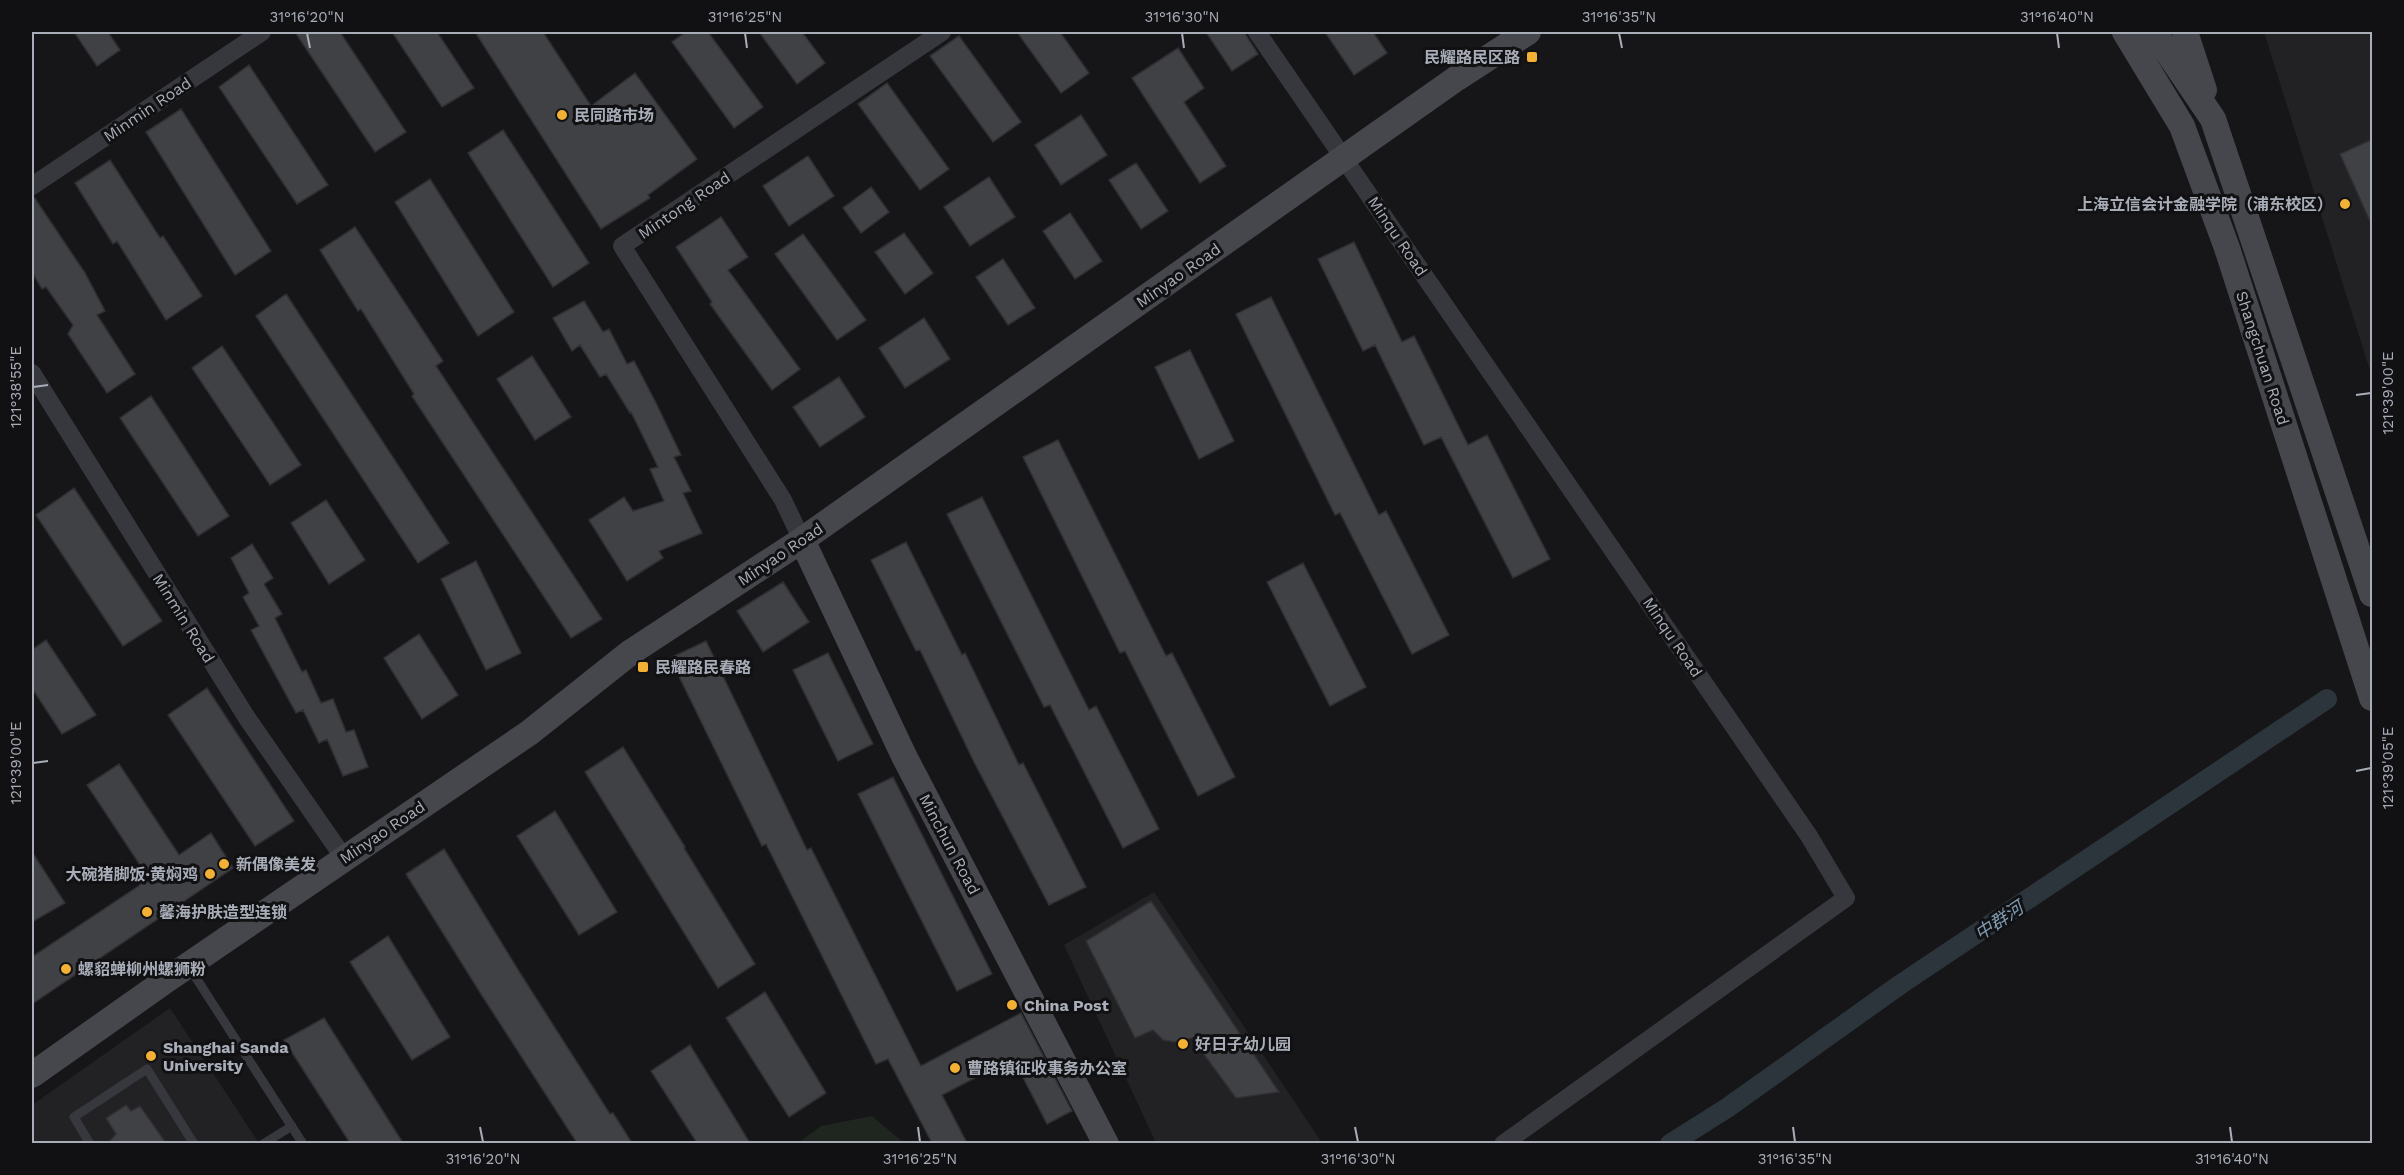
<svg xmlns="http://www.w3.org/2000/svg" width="2404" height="1175" viewBox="0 0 2404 1175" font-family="'Work Sans','Noto Sans SC',sans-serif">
<rect width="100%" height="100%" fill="#161618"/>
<path fill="#222225" d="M2264,32H2372V377Z
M1154,892L1322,1143H1156L1064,945Z
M170,1008L259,1143H32V1105Z"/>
<path fill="#1e261f" d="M872,1116L904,1143H798L821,1126Z"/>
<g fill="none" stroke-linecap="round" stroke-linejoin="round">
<path stroke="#2c353c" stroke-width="20" d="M1670,1144L1727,1108L1901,984L2327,699"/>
</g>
<path fill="#404145" stroke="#303034" stroke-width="1.5" d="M74,32H108L120,50L97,66Z
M295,32H340L406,132L375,152Z
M392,32H437L474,88L442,107Z
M475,32H543L591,106L635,73L697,159L648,195L650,198L601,229Z
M686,32H708L763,107L734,128L672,42Z
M759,32H802L825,63L797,84Z
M1017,32H1060L1089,73L1061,93Z
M1206,32H1244L1258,54L1232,71Z
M1325,32H1373L1387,53L1354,75Z
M959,36L1021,122L993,142L930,56Z
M1178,48L1204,88L1184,102L1226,166L1200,183L1132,78Z
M249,65L328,185L297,204L219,87Z
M887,83L949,169L920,190L858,104Z
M181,109L271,251L235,275L146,132Z
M1081,115L1107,155L1061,185L1035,145Z
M503,130L589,263L553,287L468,153Z
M2373,139V228L2340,154Z
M808,156L834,196L789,226L763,186Z
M110,160L160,238L163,236L202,296L166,320L117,241L113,244L75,183Z
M1136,163L1168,211L1141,229L1109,180Z
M989,177L1015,217L970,246L944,207Z
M430,179L514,312L478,336L395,202Z
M871,187L889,212L861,233L843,208Z
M32,197H34L85,273L105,311L97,315L135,374L107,393L68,334L73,325L46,287L42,289L32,272Z
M1070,213L1102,261L1075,279L1043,231Z
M721,217L748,257L728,270L800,369L772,390L710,304L712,302L676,247Z
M355,227L443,361L436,366L602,619L571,638L412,396L414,394L361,309L358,311L320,250Z
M904,233L933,273L905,294L875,252Z
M803,234L866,320L837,340L775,254Z
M1354,242L1402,342L1414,336L1468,445L1487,435L1550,559L1513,578L1441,437L1424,445L1375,345L1363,351L1318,259Z
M1003,259L1035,308L1008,325L976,277Z
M286,294L449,543L418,563L256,316Z
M1271,297L1379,515L1386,511L1449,635L1412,654L1340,513L1335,515L1236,314Z
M584,301L603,332L609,329L627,364L634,361L655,401L681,455L674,457L691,491L683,493L702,533L659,551L663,558L627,581L589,520L624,497L633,511L664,501L650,469L658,467L631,412L630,413L606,374L600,377L580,345L572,351L553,318Z
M924,318L950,359L905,388L879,348Z
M222,346L301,465L270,485L192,368Z
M1190,350L1234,441L1199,459L1155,367Z
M532,356L571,417L535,440L497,379Z
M839,377L865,417L820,447L793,407Z
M151,396L229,516L198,536L120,418Z
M1058,440L1166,656L1172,653L1235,777L1198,796L1125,651L1120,653L1023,457Z
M74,488L162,621L123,646L36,515Z
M982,497L1089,710L1096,706L1159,829L1123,848L1050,705L1044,707L947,514Z
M326,500L365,560L329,584L291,523Z
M906,542L962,655L965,653L1019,765L1023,763L1086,887L1049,905L974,762L920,650L916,651L871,560Z
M252,544L273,578L264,584L282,614L275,618L302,672L306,670L321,703L333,699L346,732L354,730L368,767L343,776L327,739L319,743L303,710L296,713L251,630L259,626L243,597L249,593L231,558Z
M476,561L521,653L486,670L441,579Z
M1303,563L1366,687L1330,706L1267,582Z
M783,582L809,622L763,652L737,611Z
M419,634L458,695L422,719L384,658Z
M46,640L96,715L62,734L32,688V650Z
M706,641L807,850L811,848L921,1066L1021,1013L1072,1111L1047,1124L1013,1058L942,1095L967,1143H932L888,1059L876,1064L766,844L762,846L670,658Z
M828,653L873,744L838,761L793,670Z
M207,688L294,821L255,846L168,715Z
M623,747L685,847L684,848L755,964L718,988L585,772Z
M119,764L179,855L211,833L233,868L32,1004V957L140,885L139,883L148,877L87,785Z
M893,777L992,974L957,991L858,794Z
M555,811L617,912L579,935L517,836Z
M444,849L520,973L610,1114L613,1113L632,1143H577L481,994L406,874Z
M32,852L65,903L32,922Z
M1151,901L1279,1092L1236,1098L1192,1038L1174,1042L1163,1040L1153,1030L1135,1038L1086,941Z
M388,936L450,1037L412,1060L350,962Z
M765,992L826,1093L789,1117L726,1018Z
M324,1018L403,1143H350L284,1040Z
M690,1045L750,1143H697L651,1071Z
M126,1105L131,1111L140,1106L166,1143H108L116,1134L106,1118Z"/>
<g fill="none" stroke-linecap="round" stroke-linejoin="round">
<path stroke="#37383d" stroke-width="9" d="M189,967L303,1144
M90,1144L74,1117L147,1069L194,1144
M263,1144L292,1126"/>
<path stroke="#37383d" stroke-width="18" d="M1257,32L1809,836L1846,898L1503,1144
M32,186L262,32
M32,373L247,718L344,858
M802,540L783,500L622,246L942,32"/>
<path stroke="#45474d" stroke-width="26" d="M2125,32L2182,126L2227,248L2372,698
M2154,32L2213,119L2372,594
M2185,32L2204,90
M802,540L904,756L1106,1144
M32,1075L165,981L529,733L631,652L802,540L1457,78L1528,32"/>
</g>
<path fill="none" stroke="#a8adb8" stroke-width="2" d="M307,33L310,48M745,33L747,48M1182,33L1184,48M1619,33L1622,48M2057,33L2059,48M33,387L48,385M2356,395L2371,393M33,763L48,761M2356,771L2371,768M480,1127L483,1142M918,1127L920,1142M1355,1127L1358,1142M1793,1127L1795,1142M2230,1127L2232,1142"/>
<g fill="#f2b134" stroke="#111113" stroke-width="2">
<rect x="1526" y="51" width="12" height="12" rx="3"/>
<circle cx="562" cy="115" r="6"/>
<circle cx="2345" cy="204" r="6"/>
<rect x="637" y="661" width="12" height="12" rx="3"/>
<circle cx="224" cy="864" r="6"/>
<circle cx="210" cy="874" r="6"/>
<circle cx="147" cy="912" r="6"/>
<circle cx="66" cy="969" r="6"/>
<circle cx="1012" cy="1005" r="6"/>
<circle cx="1183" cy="1044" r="6"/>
<circle cx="151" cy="1056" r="6"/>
<circle cx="955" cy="1068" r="6"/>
</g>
<g text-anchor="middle" stroke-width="6" stroke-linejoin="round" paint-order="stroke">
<g font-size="16" font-weight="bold" fill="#a8adb8" stroke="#111113" text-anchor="start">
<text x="1520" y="63" text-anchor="end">民耀路民区路</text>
<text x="574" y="121">民同路市场</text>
<text x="2333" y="210" text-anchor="end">上海立信会计金融学院（浦东校区）</text>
<text x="655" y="673">民耀路民春路</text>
<text x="236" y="870">新偶像美发</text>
<text x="198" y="880" text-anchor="end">大碗猪脚饭·黄焖鸡</text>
<text x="159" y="918">馨海护肤造型连锁</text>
<text x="78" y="975">螺貂蝉柳州螺狮粉</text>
<text x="1024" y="1011">China Post</text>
<text x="1195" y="1050">好日子幼儿园</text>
<text x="163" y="1053">Shanghai Sanda<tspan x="163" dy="18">University</tspan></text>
<text x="967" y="1074">曹路镇征收事务办公室</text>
</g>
<g font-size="16" fill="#a8adb8" stroke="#111113">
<text transform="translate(147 109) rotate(-34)" y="6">Minmin Road</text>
<text transform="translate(684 205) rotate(-34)" y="6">Mintong Road</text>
<text transform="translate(1398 236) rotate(56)" y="6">Minqu Road</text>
<text transform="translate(1178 275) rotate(-35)" y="6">Minyao Road</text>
<text transform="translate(2263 358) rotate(72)" y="6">Shangchuan Road</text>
<text transform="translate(780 554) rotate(-34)" y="6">Minyao Road</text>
<text transform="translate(184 618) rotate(58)" y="6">Minmin Road</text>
<text transform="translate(1673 637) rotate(56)" y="6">Minqu Road</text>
<text transform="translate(382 832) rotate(-34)" y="6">Minyao Road</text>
<text transform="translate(950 844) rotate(62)" y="6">Minchun Road</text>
</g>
<g font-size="18" font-style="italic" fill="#7f9bb3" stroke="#111113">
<text transform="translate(1999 921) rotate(-34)" y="6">中群河</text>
</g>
</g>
<rect width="2404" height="1175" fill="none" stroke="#111113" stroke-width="66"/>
<rect x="33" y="33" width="2338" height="1109" fill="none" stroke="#a8adb8" stroke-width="2"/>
<g font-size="15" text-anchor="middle" fill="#a8adb8">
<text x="307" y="22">31°16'20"N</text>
<text x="745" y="22">31°16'25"N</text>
<text x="1182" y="22">31°16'30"N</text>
<text x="1619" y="22">31°16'35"N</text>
<text x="2057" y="22">31°16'40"N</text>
<text transform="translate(16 387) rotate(-90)" y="5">121°38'55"E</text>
<text transform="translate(2388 393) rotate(-90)" y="5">121°39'00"E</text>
<text transform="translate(16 763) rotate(-90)" y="5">121°39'00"E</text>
<text transform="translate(2388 768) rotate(-90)" y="5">121°39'05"E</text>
<text x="483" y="1164">31°16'20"N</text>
<text x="920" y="1164">31°16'25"N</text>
<text x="1358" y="1164">31°16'30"N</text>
<text x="1795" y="1164">31°16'35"N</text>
<text x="2232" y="1164">31°16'40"N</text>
</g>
</svg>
